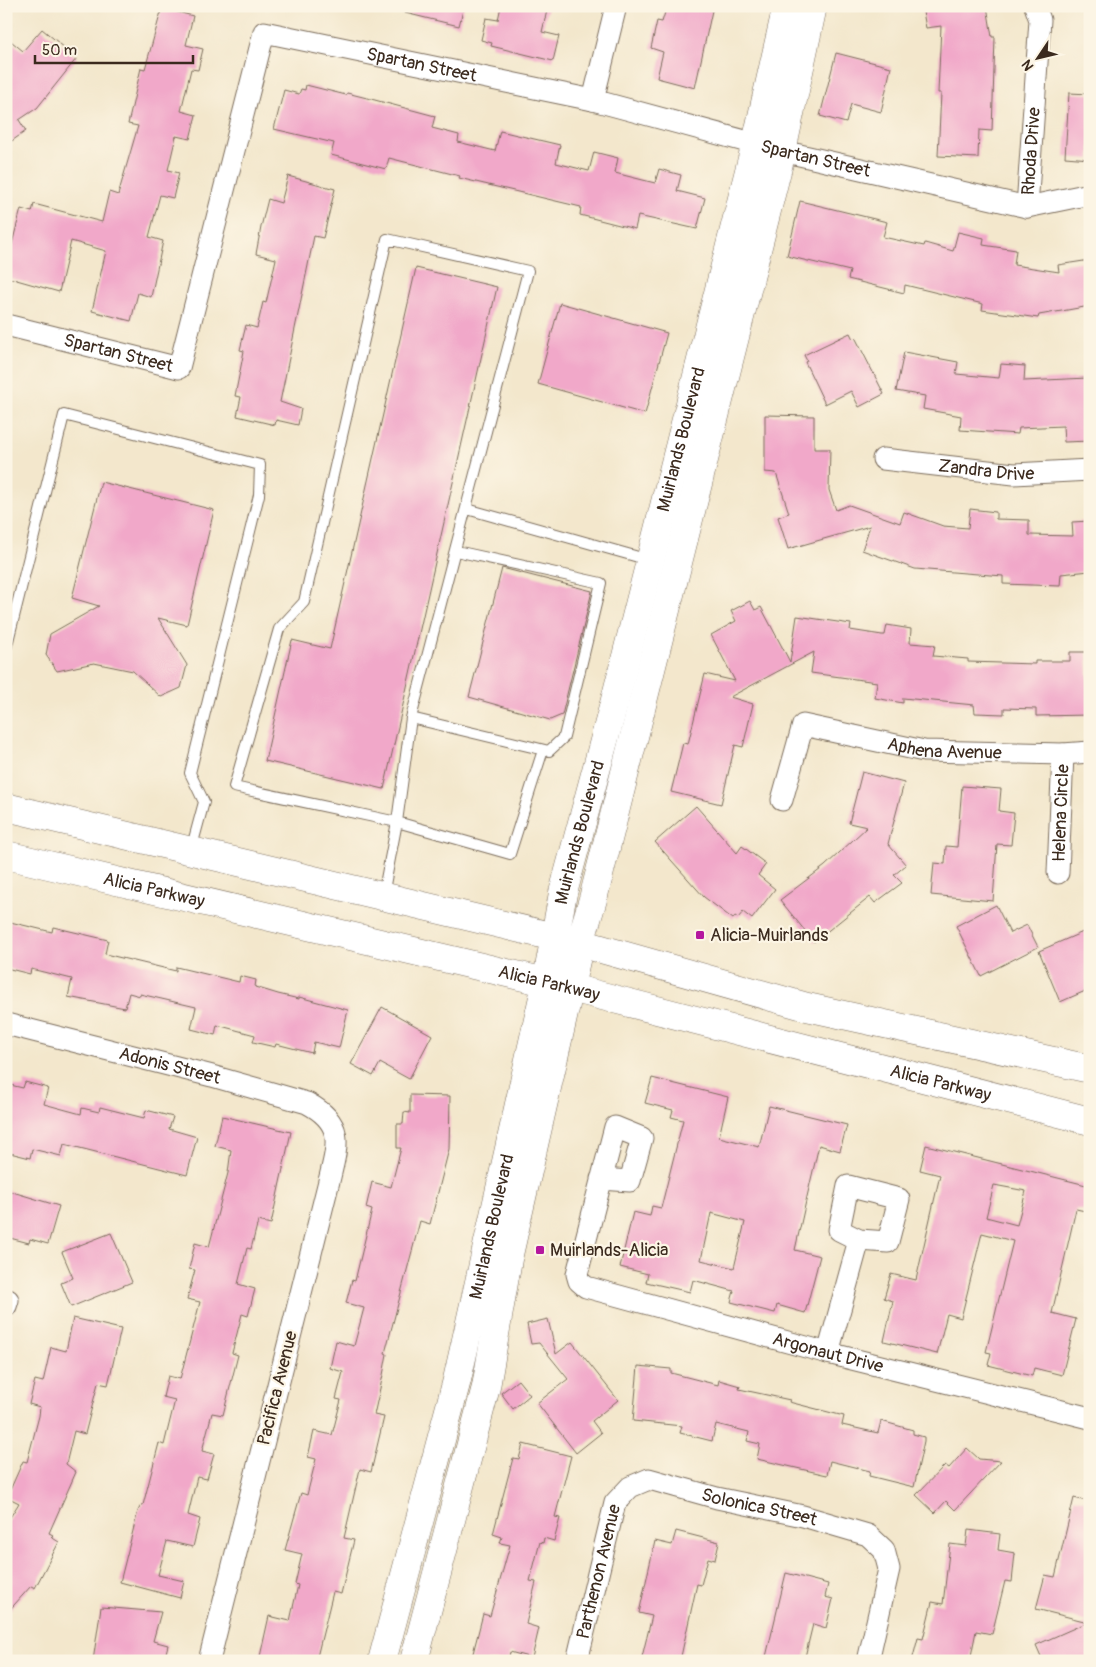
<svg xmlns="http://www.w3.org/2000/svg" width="1096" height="1667" viewBox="0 0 1096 1667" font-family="Pangolin,sans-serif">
<rect width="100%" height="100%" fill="#fcf5e5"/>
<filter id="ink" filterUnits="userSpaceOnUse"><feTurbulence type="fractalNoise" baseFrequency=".02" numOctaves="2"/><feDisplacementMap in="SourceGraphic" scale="10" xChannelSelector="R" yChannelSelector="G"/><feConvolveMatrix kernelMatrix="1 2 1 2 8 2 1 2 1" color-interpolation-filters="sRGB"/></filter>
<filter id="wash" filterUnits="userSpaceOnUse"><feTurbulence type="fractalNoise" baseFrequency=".0096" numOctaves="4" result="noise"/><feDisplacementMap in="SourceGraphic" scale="20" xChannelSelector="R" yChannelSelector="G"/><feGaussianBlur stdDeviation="1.12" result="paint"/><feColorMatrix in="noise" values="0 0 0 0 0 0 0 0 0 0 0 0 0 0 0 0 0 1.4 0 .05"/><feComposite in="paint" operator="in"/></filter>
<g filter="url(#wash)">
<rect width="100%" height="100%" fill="#f3e7cc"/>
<g id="blocks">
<path fill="#f1a8c9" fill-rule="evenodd" d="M406,6H464L459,26L405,13Z
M501,6H548L542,32L559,36L553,61L491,46L492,43L481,40L486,18L498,20Z
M667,6H713L695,88L657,78L663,52L651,48L657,21L662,22Z
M922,6H987L992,37H995L992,131L979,130L978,158L938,156L941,93H938L941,26L926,28Z
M162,8L193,16L186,45L203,49L198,70L191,69L181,111L196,115L190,139L176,136L168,170L179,173L173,198L160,195L149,237L163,241L151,297L138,293L131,321L92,311L106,251L71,241L59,292L6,277V267L21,209L32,212L34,204L102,222L109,192L118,195L138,126L128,124L141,68L145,69Z
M42,29L77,58L37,108L19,120L26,131L6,145V37L23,51Z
M836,53L891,67L881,112L851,104L846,123L820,116Z
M306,85L346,95L347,93L371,99L435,116L432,128L459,135L458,142L495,151L500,131L560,145L556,163L589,171L594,152L618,158L615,173L655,183L659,169L681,175L677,191L705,198L697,229L638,216L635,229L580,215L581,207L459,178L460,176L389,158L386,169L331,155L334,143L274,129L284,90L299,94L301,89L305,90Z
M1069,93L1090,94V159L1065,157Z
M288,176L335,189L323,238L314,236L280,402L301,409L298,425L276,420L275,425L237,416L241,397L235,396L244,351L240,350L246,325L257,328L263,302L266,303L276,259L256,254L261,227L268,199L281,203Z
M800,201L887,222L883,237L924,246L925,243L953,251L958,232L984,238L983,245L1016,250L1014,265L1059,272L1058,265L1090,260V306L1039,315L1038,318L982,310L983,304L905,285L904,293L848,279L850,271L787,256Z
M416,268L497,287L384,789L265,761L292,640L330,649Z
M560,303L667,333L645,414L538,384Z
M850,333L853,339L855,337L884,394L859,407L851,391L825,404L805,362L807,361L804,355Z
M904,352L958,362L956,374L999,378L1001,364L1025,366L1024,381L1088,378L1090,441L1064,442L1063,426L1019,428L1018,434L960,430L961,416L923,409L925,396L896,391Z
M765,415L814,416V449H830L829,490L836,510L849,505L900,523L904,512L943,526L968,528L970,509L996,512V519L1029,520V535L1073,536L1072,522L1090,521V571L1061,574L1060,586L1003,584V576L915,569L862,550L870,526L788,549L778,517L789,513L776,473L765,472Z
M101,482L214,510L187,625L158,618L187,665L181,688L161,697L133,671L94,663L57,671L46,655L50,634L99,606L72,598Z
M502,568L592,591L562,715L550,720L469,697Z
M750,601L755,610L761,607L790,662L797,616L851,624L850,630L882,635H885L887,625L911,629L910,643L935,645L933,656L968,659V662L1035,664V661H1070V652H1087L1090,715L1036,716V709L1004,708V714L975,713L974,705L903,698V703L875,698L877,682L811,673L814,652L730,697L753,704L743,747L735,745L721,804L671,792L683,743L688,744L705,674L735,681L711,635L736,621L731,611Z
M862,772L904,783L888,844L906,865L894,875L902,883L875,903L870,897L814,942L780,900L825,866L867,827L849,823Z
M962,786L1001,789L999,811L1014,813L1011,845L997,844L993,901L931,895L934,863L945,864L946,846L957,847Z
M696,806L737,853L742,846L766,864L758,875L775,889L752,919L743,912L738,918L735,916L733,919L704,897L655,842Z
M996,905L1010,933L1027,925L1038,947L981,976L956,926Z
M6,921L52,932L53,927L108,940L105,954L176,971V967L239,982L240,976L256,980L255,987L278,994L299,999V997L348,1010L339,1048L314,1042L312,1053L276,1044L275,1047L253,1042L255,1035L217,1025L215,1035L191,1029L196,1007L140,994V996L129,993L125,1008L68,997L72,979L31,969L30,974L6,968Z
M1090,929V989L1060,1002L1039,951Z
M382,1007L432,1035L409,1079L380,1063L373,1076L351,1064Z
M652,1078L728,1097L719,1137L759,1147L769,1106L847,1125L840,1151L819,1145L806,1201L795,1250L820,1256L805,1313L777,1305L775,1313L731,1302L734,1291L693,1280L690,1292L646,1282L648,1274L620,1267L633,1212L650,1216L652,1206L661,1208L683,1120L671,1117L673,1110L645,1103ZM711,1213L745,1222L734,1268L701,1260Z
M25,1082L48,1088L44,1104L81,1114L82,1108L99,1112L100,1107L144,1118L146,1110L173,1117L169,1129L197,1137L187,1175L64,1144L61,1156L32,1149L30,1158L6,1152V1084L23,1088Z
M410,1095L450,1096L449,1149L430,1224L420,1221L385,1353L387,1354L383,1375L374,1415L384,1417L371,1472L360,1469L344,1538L354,1540L341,1594L333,1592L316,1661H259L269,1616L290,1621L298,1585L295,1584L302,1554L285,1550L301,1493L307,1495L316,1459L308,1457L314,1431L332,1435L341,1400L336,1399L343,1372L330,1368L336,1341L354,1346L364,1308L346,1303L352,1280L355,1281L372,1210L366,1208L372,1182L391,1187L401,1148H397V1124H403L404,1112L410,1113Z
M222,1116L291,1132L271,1224L258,1221L251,1249L247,1248L238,1284L255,1289L248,1316L242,1314L232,1353L238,1355L223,1415L212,1413L202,1451L214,1454L207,1479L197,1477L188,1515L200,1519L193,1547L167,1541L158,1575L184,1581L180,1598L120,1582L138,1511L141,1505H143L159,1443L164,1445L175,1400L163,1397L168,1376L180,1379L200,1302L187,1299L195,1270L189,1269L195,1243L209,1247L228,1173L231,1150L215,1146Z
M926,1145L1090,1186V1212L1076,1209L1052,1313L1076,1319L1062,1375L1034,1368L1032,1376L988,1365L991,1353L986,1352L1013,1241L982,1233L961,1318L947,1314L937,1354L884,1341L893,1301L884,1298L891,1274L916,1280L940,1175L920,1170ZM994,1185L1026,1191L1017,1225L986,1217Z
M6,1190L59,1206L48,1244L30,1239L29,1243L6,1237Z
M111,1233L132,1282L71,1307L61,1283L73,1278L62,1252Z
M73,1318L121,1329L108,1385L98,1383L85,1434L74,1431L66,1464L76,1472L49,1533L53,1535L51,1537L59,1542L35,1588L31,1586L6,1614V1524L19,1503L7,1497L23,1461L27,1462L39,1416L40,1407L29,1404L35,1380L43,1382L51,1347L66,1351Z
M548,1319L556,1354L572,1342L618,1400L592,1421L601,1433L576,1453L537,1403L568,1379L539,1343L531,1344L527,1324Z
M638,1366L671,1369V1373L718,1385L719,1380L740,1386L739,1389L790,1400L789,1402L844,1416L842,1425L878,1433L881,1421L913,1430V1434L924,1437V1441L914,1487L869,1476L870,1471L830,1461L827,1475L757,1459L760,1444L747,1441L749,1432L716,1424L712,1441L680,1433L682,1426L633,1421Z
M518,1380L530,1395L513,1409L501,1393Z
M523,1444L571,1456L555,1517L560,1518L554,1541L544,1538L543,1543L540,1542L530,1581L536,1582L526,1624L539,1628L532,1658L510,1652L508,1661H471L483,1614L490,1616L510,1545L500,1543L502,1537L493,1534L513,1458L519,1459Z
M967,1448L979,1459L1001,1461L955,1510L946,1501L935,1513L916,1495L945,1465L949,1468Z
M1074,1498L1090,1502V1661H1043L1036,1645L1088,1622L1036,1609L1045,1575L1055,1577Z
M968,1530L1000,1534L998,1550L1015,1553L1012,1582L1005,1581L992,1634L976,1631L970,1661H912L918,1638L923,1639L932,1602L943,1604L950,1544L966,1546Z
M676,1531L719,1542L715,1560L708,1558L701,1585L697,1584L680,1661H641L652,1616L639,1613L655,1541L672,1545Z
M786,1573L828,1584L825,1597L833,1599L826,1628L813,1624L804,1661H765Z
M101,1607L161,1612L153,1641L168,1645L164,1661H93Z"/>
</g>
</g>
<g filter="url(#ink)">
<use href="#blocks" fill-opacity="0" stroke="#7b6c5b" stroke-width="1"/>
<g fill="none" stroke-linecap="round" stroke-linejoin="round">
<g stroke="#7b6c5b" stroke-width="12">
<path id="lane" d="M467,509L649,560
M6,649L64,415L260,465L259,495L190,773L204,802L191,850
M411,718L549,751L564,737L601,583L456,551
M383,895L397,822L234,787L279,629L304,602L387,239L528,271L411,718L397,822L510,854L543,750"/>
</g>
<g stroke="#7b6c5b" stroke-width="23">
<g id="street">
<path d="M593,100L616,6"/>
<path id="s1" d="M1027,207L1040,20L1035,6"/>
<path id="s2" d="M6,325L179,368L264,32L593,100L782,151L1027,207L1090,194"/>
<path id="s3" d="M883,459L1014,474L1090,470"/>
<path id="s4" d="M782,800L803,725L924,751L1063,754L1090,752"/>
<path id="s5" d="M1058,873L1063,754"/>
<path id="s6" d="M6,1024L212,1076L307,1103C345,1123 338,1144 329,1181L209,1661"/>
<path id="s7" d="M601,1179L630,1181L642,1138L615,1127L577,1274L579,1281L586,1287L828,1353L1090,1418"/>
<path d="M848,1186L899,1199L888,1242L859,1240L839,1230Z"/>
<path d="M6,1306L8,1300"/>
<path d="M828,1353L859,1240"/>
<path id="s8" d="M577,1661L615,1503L630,1487L649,1479L717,1498L803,1516L868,1535L884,1550L889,1569L868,1661"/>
</g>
</g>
<g stroke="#7b6c5b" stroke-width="29">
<g id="secondary">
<path id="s9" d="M382,1661L457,1380L546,984L563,893L615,700L756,143L787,6"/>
<path d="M414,1661L486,1387L508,1259L580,943L593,899L782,151L813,6"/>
</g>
</g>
<g stroke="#7b6c5b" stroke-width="29">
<g id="primary">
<path d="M6,807L580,943L807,1007L1090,1069"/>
<path id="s10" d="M6,855L571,988L1090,1121"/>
</g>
</g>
<use href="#lane" stroke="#fff" stroke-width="10"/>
<use href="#street" stroke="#fff" stroke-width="21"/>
<use href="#secondary" stroke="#fff" stroke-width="28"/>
<use href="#primary" stroke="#fff" stroke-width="28"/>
</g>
</g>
<g fill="#b5179e" stroke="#fcf5e5" stroke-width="2">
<rect x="695" y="930" width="10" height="10" rx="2.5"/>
<rect x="535" y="1245" width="10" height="10" rx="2.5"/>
</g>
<g text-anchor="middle" stroke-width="4.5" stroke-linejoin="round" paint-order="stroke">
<g font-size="18" fill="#3b2a1e" stroke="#fcf5e5">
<text dy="6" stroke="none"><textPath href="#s2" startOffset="686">Spartan Street</textPath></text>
<text dy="6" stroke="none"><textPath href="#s1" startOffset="56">Rhoda Drive</textPath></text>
<text dy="6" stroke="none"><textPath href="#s2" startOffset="1091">Spartan Street</textPath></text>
<text dy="6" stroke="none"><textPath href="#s2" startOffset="116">Spartan Street</textPath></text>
<text dy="6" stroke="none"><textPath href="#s9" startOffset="1258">Muirlands Boulevard</textPath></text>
<text dy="6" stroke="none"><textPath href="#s3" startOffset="104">Zandra Drive</textPath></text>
<text dy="6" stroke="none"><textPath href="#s4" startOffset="222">Aphena Avenue</textPath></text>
<text dy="6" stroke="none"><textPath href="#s5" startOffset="60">Helena Circle</textPath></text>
<text dy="6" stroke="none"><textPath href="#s9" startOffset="852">Muirlands Boulevard</textPath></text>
<text dy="6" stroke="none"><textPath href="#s10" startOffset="152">Alicia Parkway</textPath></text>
<text dy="6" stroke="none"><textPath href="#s10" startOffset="558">Alicia Parkway</textPath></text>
<text dy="6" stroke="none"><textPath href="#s6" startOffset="169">Adonis Street</textPath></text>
<text dy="6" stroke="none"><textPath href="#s10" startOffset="962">Alicia Parkway</textPath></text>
<text dy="6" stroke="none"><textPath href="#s9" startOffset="448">Muirlands Boulevard</textPath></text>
<text dy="6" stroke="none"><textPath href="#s7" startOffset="522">Argonaut Drive</textPath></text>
<text transform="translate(277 1388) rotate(-76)" y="6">Pacifica Avenue</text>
<text dy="6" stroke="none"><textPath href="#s8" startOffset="319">Solonica Street</textPath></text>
<text dy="6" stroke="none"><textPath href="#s8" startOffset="92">Parthenon Avenue</textPath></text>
</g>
<g font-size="18" fill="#3b2a1e" stroke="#fcf5e5" text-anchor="start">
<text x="710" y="941">Alicia-Muirlands</text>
<text x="550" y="1256">Muirlands-Alicia</text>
</g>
</g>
<rect width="1096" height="1667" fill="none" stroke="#fcf5e5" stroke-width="25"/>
<g transform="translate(1038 58) rotate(235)" stroke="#fcf5e5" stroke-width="4" paint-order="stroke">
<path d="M0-4L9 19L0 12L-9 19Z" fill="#3b2a1e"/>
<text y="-8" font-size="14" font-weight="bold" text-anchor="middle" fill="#3b2a1e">N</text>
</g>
<path d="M35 55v8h158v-8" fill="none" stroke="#3b2a1e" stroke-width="2.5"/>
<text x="42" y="55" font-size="15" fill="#3b2a1e" stroke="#fcf5e5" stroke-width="4" paint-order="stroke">50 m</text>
</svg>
